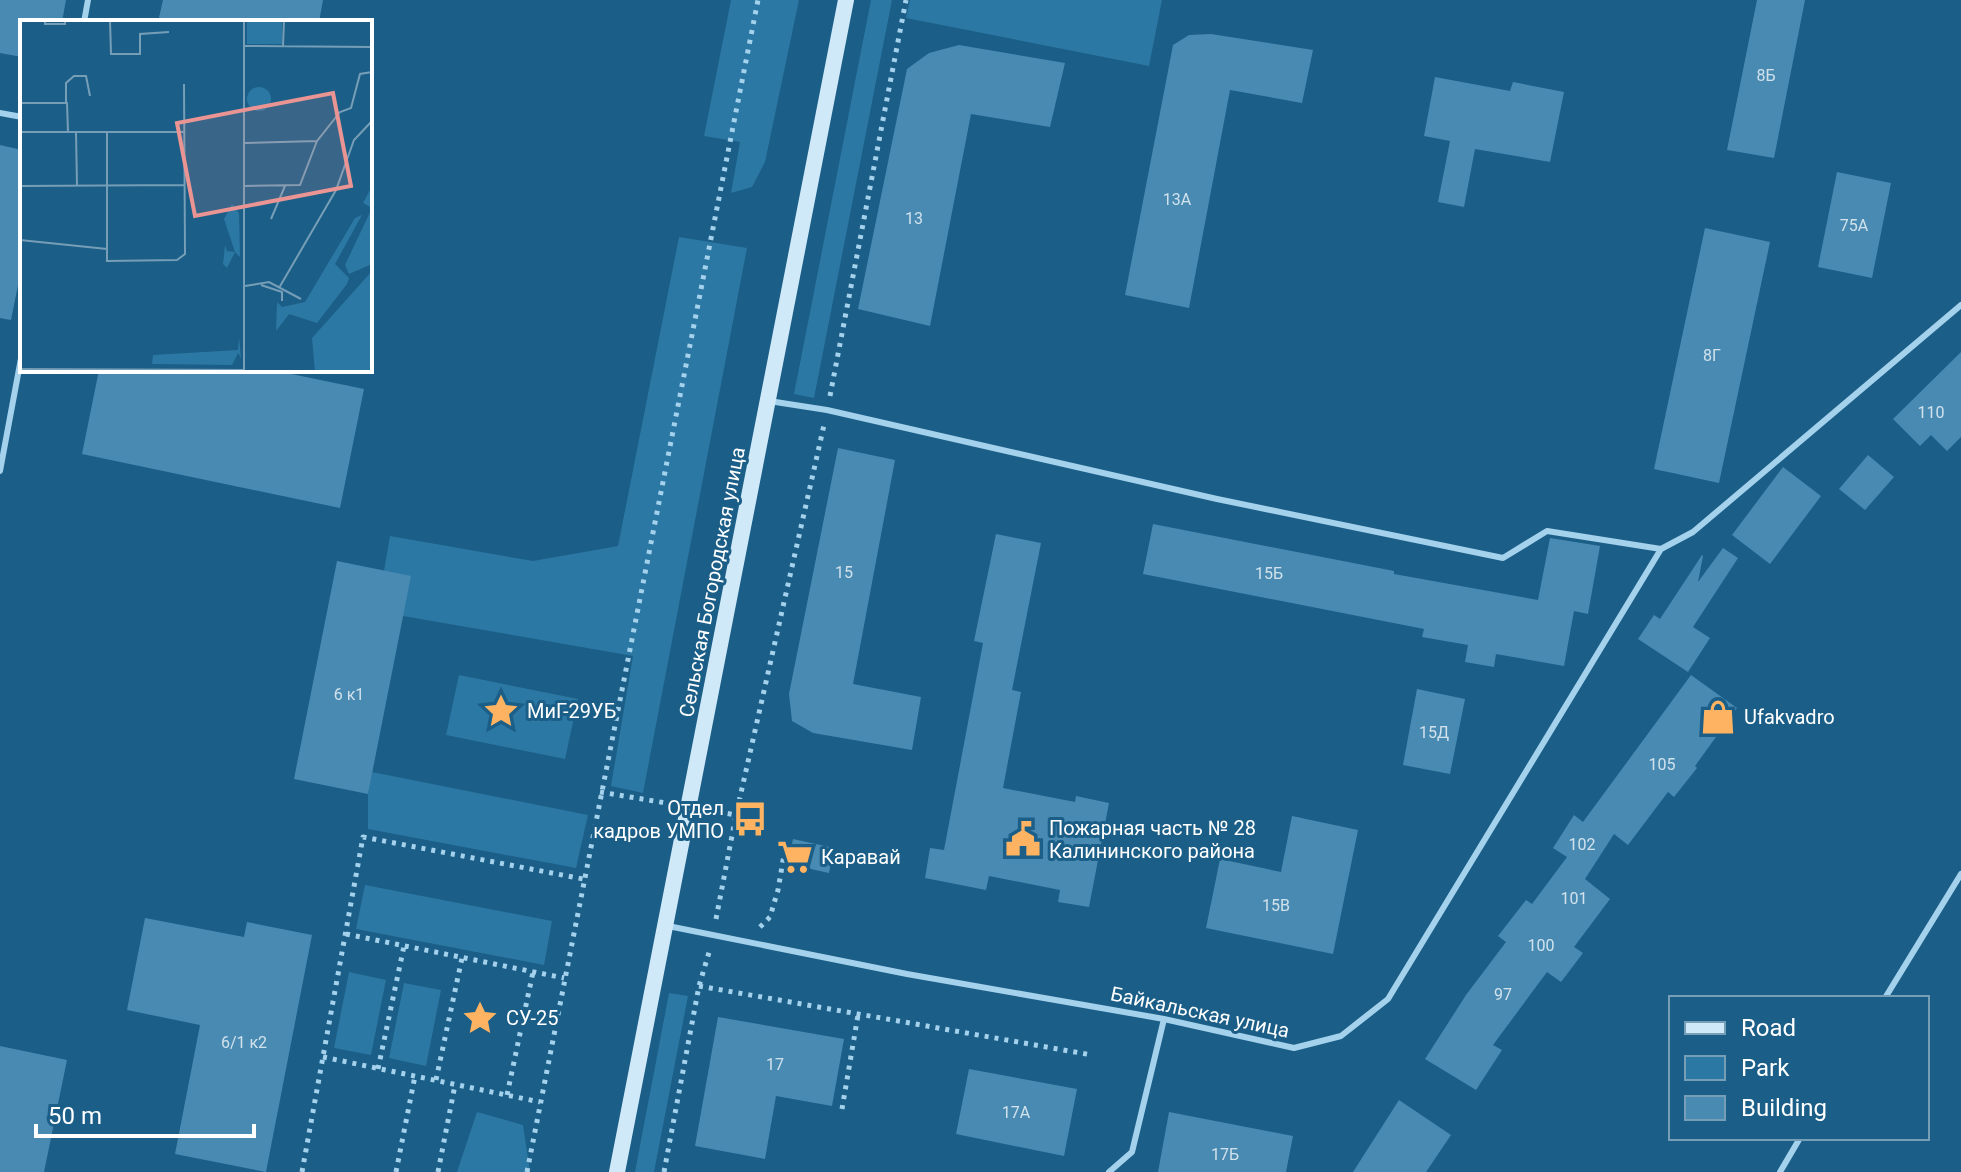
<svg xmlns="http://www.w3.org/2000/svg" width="1961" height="1172" font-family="Roboto,sans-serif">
<rect width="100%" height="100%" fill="#1b5e87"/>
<path fill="#2c78a4" d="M731,0H799L765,162L752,187L731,193L740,142L704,136Z
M871,0H892L814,398L794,394Z
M910,0H1162L1149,66L906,18Z
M679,237L747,248L643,793L611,786L633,656L403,616L384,571L390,536L533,561L618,546Z
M459,675L578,699L565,759L446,735Z
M372,772L588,815L576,868L368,829V794Z
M365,885L552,921L544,965L356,929Z
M349,972L386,980L371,1055L334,1048Z
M404,983L441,990L426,1066L389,1058Z
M669,993L688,996L654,1172H635Z
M477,1112L523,1125L530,1172H457Z"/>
<path fill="#488ab2" d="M0,0H66L62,22H22V57L0,53Z
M163,0H323L319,22H158Z
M1757,0H1805L1774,158L1727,150Z
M1211,34L1313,50L1302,103L1230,90L1189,308L1125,295L1173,45L1189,35Z
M959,45L1065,63L1050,127L971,114L930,326L858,309L907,69L929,53Z
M1435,77L1510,91L1513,82L1564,92L1550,162L1475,149L1464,207L1438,202L1450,141L1424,136Z
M0,145L22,150V265L11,320L0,318Z
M1837,172L1891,183L1872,278L1818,267Z
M1705,228L1770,242L1719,483L1654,469Z
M1961,352V437L1947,451L1931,435L1920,446L1893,419Z
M99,370H272L364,389L340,508L82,454Z
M838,448L895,460L853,684L921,697L912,750L813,733L792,721L789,694Z
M1868,455L1894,477L1865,510L1839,489Z
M1783,467L1821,496L1770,564L1732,535Z
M1153,524L1394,571V574L1538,600L1550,538L1600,546L1588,614L1574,611L1564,666L1496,654L1494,667L1465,662L1468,645L1422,637L1424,629L1143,574Z
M996,534L1041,543L1012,690L1021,692L1003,788L1075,802L1076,796L1109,803L1089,907L1058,902L1060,890L989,876L986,890L925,878L930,848L944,850L983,643L974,641Z
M1723,548L1738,558L1693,627L1710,638L1688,672L1638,639L1654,615L1660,619L1702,555L1703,556L1698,582Z
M337,561L411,576L368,794L294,779Z
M1691,675L1737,708L1695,766L1697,768L1674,797L1668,792L1628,845L1614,834L1585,879L1610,899L1574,947L1583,953L1561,982L1547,972L1493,1045L1502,1050L1476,1090L1425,1059L1466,995L1506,942L1498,936L1526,900L1532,904L1567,857L1553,848L1574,815L1583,822Z
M1417,689L1465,699L1450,774L1403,765Z
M1292,816L1358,830L1333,954L1206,928L1220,859L1281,872Z
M793,839L834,848L829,873L788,864Z
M145,918L244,937L247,922L312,935L266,1172L175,1154L200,1025L127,1010Z
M718,1017L844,1039L832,1106L776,1096L765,1159L695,1146Z
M0,1046L67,1060L44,1172H0Z
M969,1069L1077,1089L1064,1156L956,1134Z
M1399,1100L1451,1135L1426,1172H1353Z
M1169,1112L1293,1136L1286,1172H1158Z"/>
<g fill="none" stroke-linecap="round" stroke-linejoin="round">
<path stroke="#a4d1ec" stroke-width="5" stroke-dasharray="4 6" stroke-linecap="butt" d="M830,396L906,0
M600,792L666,803
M708,810L736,815
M716,919L736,815L824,425
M760,927L770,917L778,890L784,855
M346,934L564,978
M699,986L1092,1055
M323,1057L540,1102
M378,1069L404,946
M436,1080L462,958
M507,1095L533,972
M842,1109L858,1015
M302,1172L363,837L583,879
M396,1172L415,1076
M438,1172L455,1085
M527,1172L758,0
M664,1172L699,986L710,949"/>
<path stroke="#a4d1ec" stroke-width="6" d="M84,22L88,0
M0,113L22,117
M769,401L827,410L1217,499L1503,558L1547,531L1661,549L1693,532L1961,305
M0,471L22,353
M668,926L907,974L1164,1019L1294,1048L1341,1036L1388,999L1661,549
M1885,998L1961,874
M1109,1172L1132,1152L1164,1019
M1780,1172L1800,1138"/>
<path stroke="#d0e9f9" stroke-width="16" d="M617,1172L846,0"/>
</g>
<defs>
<g id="sight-bare" transform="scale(2.76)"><path d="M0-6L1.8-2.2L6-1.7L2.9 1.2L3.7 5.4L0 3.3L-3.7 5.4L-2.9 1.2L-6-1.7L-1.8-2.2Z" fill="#fdb361" stroke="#1b5e87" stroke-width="2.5" paint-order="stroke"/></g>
<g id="shop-bare" transform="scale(2.76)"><path d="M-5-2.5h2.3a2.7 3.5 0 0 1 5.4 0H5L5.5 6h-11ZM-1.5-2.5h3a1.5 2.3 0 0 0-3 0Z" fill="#fdb361" stroke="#1b5e87" stroke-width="2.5" paint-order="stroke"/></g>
<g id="bus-bare" transform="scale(2.76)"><path d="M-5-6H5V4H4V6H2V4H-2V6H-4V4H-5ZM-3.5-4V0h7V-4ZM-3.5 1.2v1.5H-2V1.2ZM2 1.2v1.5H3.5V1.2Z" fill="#fdb361" stroke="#1b5e87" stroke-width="2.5" paint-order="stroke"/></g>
<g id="civic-bare" transform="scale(2.76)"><path d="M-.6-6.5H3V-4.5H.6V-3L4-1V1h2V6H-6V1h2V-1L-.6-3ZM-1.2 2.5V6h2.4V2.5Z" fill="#fdb361" stroke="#1b5e87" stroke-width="2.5" paint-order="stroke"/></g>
<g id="supermarket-bare" transform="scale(2.76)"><path d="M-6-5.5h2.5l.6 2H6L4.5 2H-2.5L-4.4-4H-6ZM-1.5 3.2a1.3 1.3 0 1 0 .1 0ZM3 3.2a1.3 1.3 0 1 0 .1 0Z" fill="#fdb361" stroke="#1b5e87" stroke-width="2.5" paint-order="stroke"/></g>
</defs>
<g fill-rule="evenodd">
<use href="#sight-bare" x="501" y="711"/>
<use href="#shop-bare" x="1718" y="717"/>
<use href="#bus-bare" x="750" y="819"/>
<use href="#civic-bare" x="1023" y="839"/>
<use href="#supermarket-bare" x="795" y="857"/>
<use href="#sight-bare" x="480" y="1018"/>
</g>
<g text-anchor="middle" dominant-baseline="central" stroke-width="6" stroke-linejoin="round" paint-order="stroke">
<g font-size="16" fill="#d1e2ec">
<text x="1766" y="75">8Б</text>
<text x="1177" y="199">13А</text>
<text x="914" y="218">13</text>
<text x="1854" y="225">75А</text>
<text x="1712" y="355">8Г</text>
<text x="1931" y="412">110</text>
<text x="844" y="572">15</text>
<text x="1269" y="573">15Б</text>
<text x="349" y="694">6 к1</text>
<text x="1434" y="732">15Д</text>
<text x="1662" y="764">105</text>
<text x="1582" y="844">102</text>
<text x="1574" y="898">101</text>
<text x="1276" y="905">15В</text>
<text x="1541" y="945">100</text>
<text x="1503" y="994">97</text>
<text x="244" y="1042">6/1 к2</text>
<text x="775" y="1064">17</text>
<text x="1016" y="1112">17А</text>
<text x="1225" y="1154">17Б</text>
</g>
<g font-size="20" fill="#fff" stroke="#1b5e87">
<text transform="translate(712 582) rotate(-79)">Сельская Богородская улица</text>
<text transform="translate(1200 1012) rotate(12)">Байкальская улица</text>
</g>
<g font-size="20" fill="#fff" stroke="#1b5e87" text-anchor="start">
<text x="527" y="711">МиГ-29УБ</text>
<text x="1744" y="717">Ufakvadro</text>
<text x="724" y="808" text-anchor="end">Отдел<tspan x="724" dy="23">кадров УМПО</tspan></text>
<text x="1049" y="828">Пожарная часть № 28<tspan x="1049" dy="23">Калининского района</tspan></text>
<text x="821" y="857">Каравай</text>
<text x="506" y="1018">СУ-25</text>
</g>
</g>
<g transform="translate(20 20)">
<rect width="352" height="352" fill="#1b5e87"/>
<path d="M227,0H262V24H227ZM227 79a12 12 0 1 1 24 0a12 12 0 1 1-24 0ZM352,166V244L329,254L325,245L352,188L343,183ZM212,184L219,193L220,237L215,232L207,248L203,244L205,225L207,231L215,232L204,199ZM342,195L315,244L329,258L327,264L297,303L269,294L256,311L257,282L262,287L285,282L335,198ZM352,251V352H295L292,318ZM219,317L221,338L218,333L212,345L132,344L133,335L218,330Z" fill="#2c78a4"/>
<path fill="none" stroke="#769eb7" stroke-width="2" d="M25,0V4H45V0M90,0L91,34H120V14L149,12M224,26L352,27M263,26L264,0M0,83H47L48,112M46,83V63L54,56H66L70,76M0,112H164M56,112L57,166M87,112V241L157,240L165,234L164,64M225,123L297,121L320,92L331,88L340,54L352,52M0,166L165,165M224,166L280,165L297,121M251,199L265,166M0,220L87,229M241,265L262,272V281M225,266L249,262L281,279M259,268L316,170L334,120L352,101M0,349L224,350V0"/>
<path fill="#ea9494" fill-opacity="0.15" stroke="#ea9494" stroke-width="4" d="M313,73L331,166L175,196L157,103Z"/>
<rect width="352" height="352" fill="none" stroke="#fff" stroke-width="4"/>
</g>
<rect x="1669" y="996" width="260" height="144" fill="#1b5e87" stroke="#769eb7" stroke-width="2"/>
<rect x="1685" y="1022" width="40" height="12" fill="#d0e9f9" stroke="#769eb7" stroke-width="2"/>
<text x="1741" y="1036" font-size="24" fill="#ffffff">Road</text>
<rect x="1685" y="1056" width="40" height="24" fill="#2c78a4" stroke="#769eb7" stroke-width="2"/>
<text x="1741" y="1076" font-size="24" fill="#ffffff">Park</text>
<rect x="1685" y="1096" width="40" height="24" fill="#488ab2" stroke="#769eb7" stroke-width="2"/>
<text x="1741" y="1116" font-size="24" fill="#ffffff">Building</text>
<path d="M36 1124v12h218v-12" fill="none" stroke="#ffffff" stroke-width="4"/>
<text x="48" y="1124" font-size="24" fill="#ffffff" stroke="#1b5e87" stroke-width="6" paint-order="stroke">50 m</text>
</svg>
